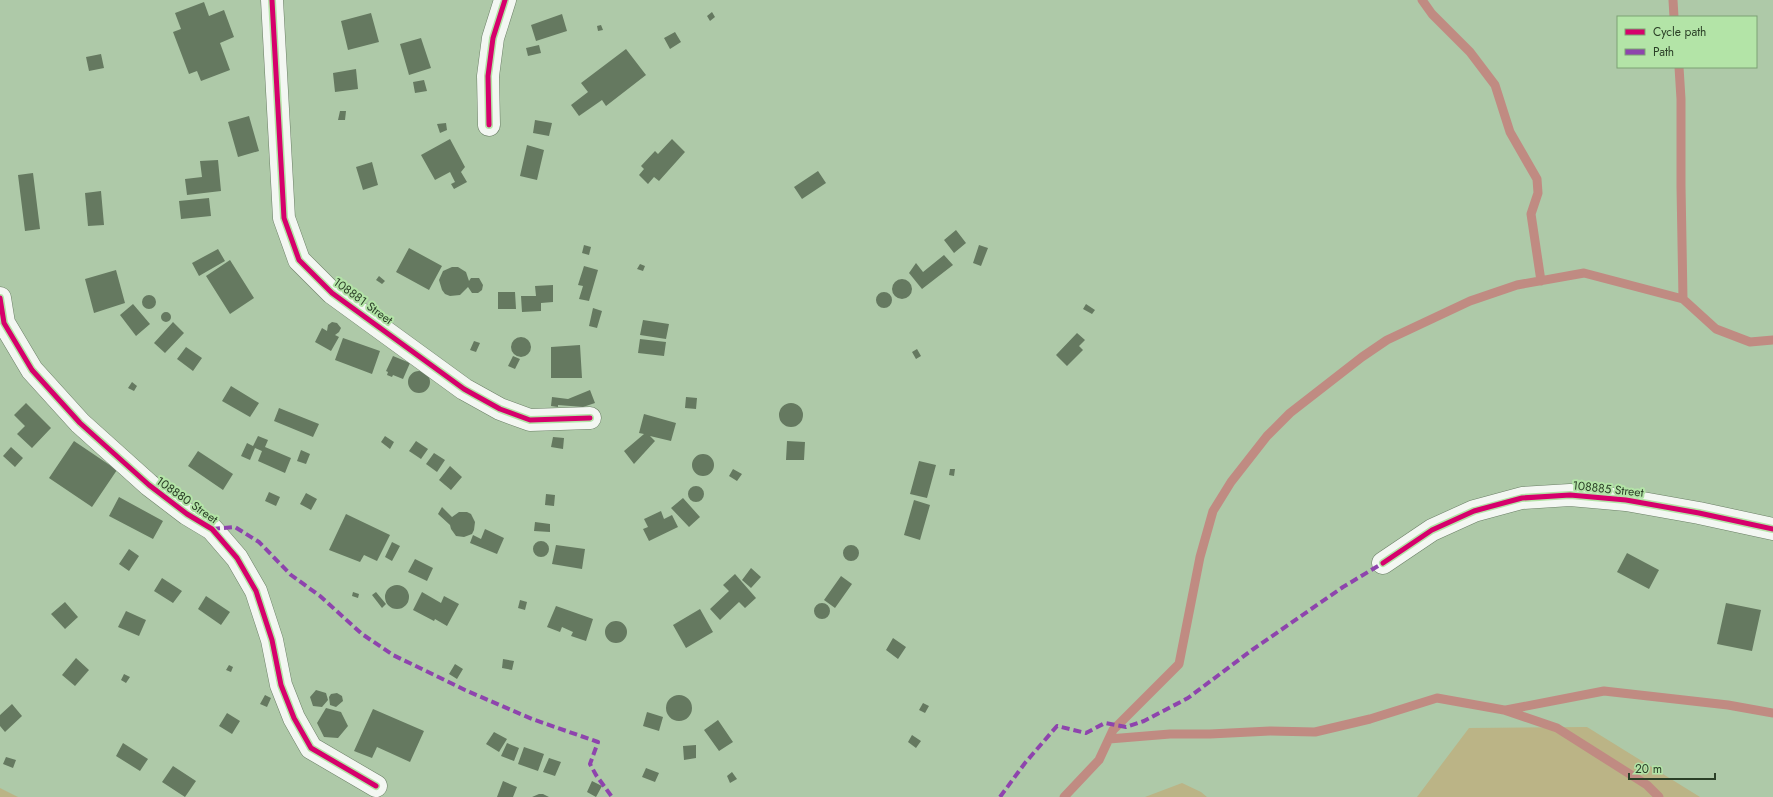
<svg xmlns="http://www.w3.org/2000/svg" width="1773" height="797" font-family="Jost,sans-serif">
<rect width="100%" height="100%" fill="#aec9a8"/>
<path fill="#bbb486" d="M1587,727L1700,797H1417L1469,728Z
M1182,783L1201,792L1207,797H1145Z
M0,788L18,797H0Z"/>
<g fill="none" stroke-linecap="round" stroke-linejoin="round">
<path stroke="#c08b82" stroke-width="9" d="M1422,0L1432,14L1470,52L1495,85L1510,132L1537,179L1538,193L1531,214L1541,281
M1673,0L1674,17
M1679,67L1681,99V186L1683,299
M1506,710L1604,691L1728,705L1773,713
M1109,739L1170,734H1210L1270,731L1315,732L1370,719L1437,698L1504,710L1557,728L1647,785L1659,797
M1064,797L1099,760L1113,730L1179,664L1200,557L1213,511L1231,482L1267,436L1290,413L1362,357L1387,340L1470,301L1517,285L1584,273L1683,299L1716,329L1750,342L1773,340"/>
</g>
<path fill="#657960" d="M204,2L209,16L224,10L234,37L220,43L230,70L201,81L197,71L189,74L173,32L181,29L175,13Z
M712,12L715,17L710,21L707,16Z
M371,13L379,42L348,50L341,21Z
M562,14L567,31L536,41L531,25Z
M601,25L603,30L598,31L597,26Z
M675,32L681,42L670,49L664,38Z
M421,38L431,68L409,75L400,44Z
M539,45L541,53L528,56L526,48Z
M626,49L646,75L606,106L602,100L579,116L571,105L588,92L581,83Z
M101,54L104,68L89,71L86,57Z
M356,69L358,89L335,92L333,73Z
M424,80L427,91L415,93L413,82Z
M340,111H346L345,120H338Z
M249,116L259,151L238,157L228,122Z
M535,120L552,123L549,136L533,133Z
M446,123L447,130L440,133L437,124Z
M450,139L465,167L461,172L467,182L454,189L451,184L455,182L450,172L435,180L421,155Z
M672,139L685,152L659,181L654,177L648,184L639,175L644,169L641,166L655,151L658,154Z
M527,145L544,150L537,180L520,176Z
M218,160L221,191L187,195L185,179L202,177L200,161Z
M372,162L378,185L363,190L356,167Z
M818,171L826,183L802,199L794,187Z
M33,173L40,229L25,231L18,175Z
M101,191L104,225L88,226L85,193Z
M209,198L211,216L181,219L179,201Z
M956,230L966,243L954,253L944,240Z
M584,245L591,247L589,255L582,253Z
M979,245L988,248L981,266L973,263Z
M409,248L442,266L429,290L396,272Z
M218,249L225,261L199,276L192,263Z
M944,255L953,265L922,289L909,273L916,263L923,272Z
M230,260L254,298L230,314L206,276Z
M640,264L645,266L643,271L637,269Z
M584,266L598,270L589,301L579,299L583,286L578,285Z
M452,267H458L466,272L469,281L471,278H479L483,285L482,290L478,293H472L468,287L460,295L450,296L445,294L442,290L439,280L443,271Z
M116,270L125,303L94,313L85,279Z
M379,276L385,281L382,284L376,280Z
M892 289a10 10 0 1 1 20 0a10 10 0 1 1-20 0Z
M553,285V302L541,303V311L522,312L521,296H536L535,286Z
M498,292H515L516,309H498Z
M876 300a8 8 0 1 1 16 0a8 8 0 1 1-16 0Z
M142 302a7 7 0 1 1 14 0a7 7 0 1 1-14 0Z
M133,304L150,324L136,336L120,315Z
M1086,304L1095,310L1092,314L1083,309Z
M593,308L602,311L597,328L589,326Z
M161 317a5 5 0 1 1 10 0a5 5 0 1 1-10 0Z
M643,320L669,324L666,339L640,335Z
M173,322L184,333L165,353L154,343Z
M332,322L337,323L341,328L339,332L335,335L339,337L331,351L315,342L322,328L327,331L328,325Z
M1077,333L1085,340L1079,346L1083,350L1067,366L1056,355Z
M511 347a10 10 0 1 1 20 0a10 10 0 1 1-20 0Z
M343,338L380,351L372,374L335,360Z
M640,339L666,342L664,356L638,353Z
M474,341L480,343L476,352L470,350Z
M580,345L582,378H551V347Z
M186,347L202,358L193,371L177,359Z
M917,349L921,356L916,359L912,352Z
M393,356L410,363L403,379L393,375L392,377L387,375L388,372L386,371Z
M513,356L520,359L515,369L508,366Z
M408 382a11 11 0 1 1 22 0a11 11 0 1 1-22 0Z
M132,382L137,386L134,391L128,388Z
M231,386L259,403L250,417L222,401Z
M590,390L595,403L583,407L558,405V407L551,406L552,397L568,399Z
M686,397L697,398L696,409L685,408Z
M779 415a12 12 0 1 1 24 0a12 12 0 1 1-24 0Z
M26,403L51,428L32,448L17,434L25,426L14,415Z
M279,408L319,424L313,437L274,421Z
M644,414L676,423L671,441L650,436L655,441L634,464L624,451L644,434L639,433Z
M258,436L268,440L265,447L291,458L285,473L258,461L262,451L255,448L250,460L241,456L247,443L253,446Z
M385,436L394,442L390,449L381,442Z
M553,437L564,438L563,449L551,447Z
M74,441L117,470L92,507L49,478Z
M416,441L428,449L421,459L409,451Z
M787,441L805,442L804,460H786Z
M11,447L23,458L15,467L3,456Z
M301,450L310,454L306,464L297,461Z
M198,451L233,474L223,490L188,466Z
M434,453L445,460L437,472L426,464Z
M692 465a11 11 0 1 1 22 0a11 11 0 1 1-22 0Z
M919,461L936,465L927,498L910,494Z
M450,466L462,477L451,490L439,480Z
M733,469L742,474L737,481L729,476Z
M950,469H955L954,476L949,475Z
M688 494a8 8 0 1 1 16 0a8 8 0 1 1-16 0Z
M269,492L280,497L276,506L265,501Z
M306,493L317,499L311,510L300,504Z
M546,494L555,495L554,506L545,505Z
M119,497L163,521L153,539L109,516Z
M683,498L700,517L689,527L671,508Z
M914,500L930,505L920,540L904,535Z
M442,507L452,517L459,512H467L471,514L475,522L474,530L472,534L464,537L456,536L451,529L450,525L438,514Z
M661,511L664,519L672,515L678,527L649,541L643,529L648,527L644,519Z
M346,514L390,535L377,561L364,555L360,562L329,550Z
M535,522L550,524V532L534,531Z
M485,529L504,538L497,554L470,543L473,535L481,539Z
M533 549a8 8 0 1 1 16 0a8 8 0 1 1-16 0Z
M392,542L400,546L392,561L385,557Z
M843 553a8 8 0 1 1 16 0a8 8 0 1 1-16 0Z
M556,545L585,549L582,569L552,564Z
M129,549L139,556L129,571L119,564Z
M1627,553L1659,570L1649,589L1617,572Z
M415,559L433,568L427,581L408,572Z
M751,568L761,577L751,588L742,580Z
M735,574L756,598L745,608L739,602L720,620L710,609L729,591L723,585Z
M841,576L852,584L835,608L824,600Z
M162,578L182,591L173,603L154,591Z
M385 597a12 12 0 1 1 24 0a12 12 0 1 1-24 0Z
M353,592L359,594L358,598L352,596Z
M376,592L386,604L382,608L372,595Z
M422,592L441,603L444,596L459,604L447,626L435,619L434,621L413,610Z
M206,596L230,612L221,625L198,609Z
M520,600L527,602L525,610L518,608Z
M65,602L78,617L65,629L51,614Z
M814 611a8 8 0 1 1 16 0a8 8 0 1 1-16 0Z
M1726,603L1761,610L1752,651L1717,644Z
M556,606L593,619L586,641L571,636L573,632L562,627L560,632L547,627Z
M700,609L713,632L686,648L673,625Z
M126,611L146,620L139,636L118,627Z
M605 632a11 11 0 1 1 22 0a11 11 0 1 1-22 0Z
M893,638L906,647L898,659L886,650Z
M76,658L89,670L75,686L62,675Z
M503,659L514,661L512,670L502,668Z
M455,664L463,669L457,679L449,674Z
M229,665L233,667L231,672L226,670Z
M124,674L130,677L126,683L121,680Z
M316,690L326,693L328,700L322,707L313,706L310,697Z
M337,693L342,696L343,701L336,707L330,705L329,697L331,694Z
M666 708a13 13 0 1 1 26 0a13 13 0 1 1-26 0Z
M265,695L271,698L267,707L260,704Z
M923,703L929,706L925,713L919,710Z
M12,704L22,716L5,732L0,726V715Z
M326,708L341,712L348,726L338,738L324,737L317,723Z
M373,709L424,731L410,762L377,747L372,758L354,751Z
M647,712L663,717L659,731L643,726Z
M227,713L240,721L232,734L219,726Z
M718,720L733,742L719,751L704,730Z
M494,732L507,739L499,752L486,744Z
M912,735L921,741L916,748L908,742Z
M123,743L148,759L140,771L116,756Z
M507,743L519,748L514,761L501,756Z
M696,745V758L684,760L683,746Z
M524,747L544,754L538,771L518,764Z
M6,757L16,760L13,768L3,764Z
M549,758L561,762L555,776L543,772Z
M173,766L196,781L185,797L162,782Z
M646,768L659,773L655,782L642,777Z
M732,772L737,779L730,783L727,776Z
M503,781L517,787L513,797H497Z
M592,781L602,786L596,797L587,792Z
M539,794H543L549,797H532Z"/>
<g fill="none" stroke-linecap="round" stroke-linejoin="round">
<g stroke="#6b7f66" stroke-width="23">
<path id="minor" d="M272,0L284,218L299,260L332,293L464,389L500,409L530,420L590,418
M489,125L488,76L493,38L505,0
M0,298L4,323L32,370L80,423L149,485L187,514L212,529L237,558L256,591L272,640L281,685L294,718L311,748L376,786
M1383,563L1432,530L1474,511L1522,498L1570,495L1626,500L1699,513L1773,529"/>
</g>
<use href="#minor" stroke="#f3f7f2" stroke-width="22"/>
<path stroke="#8e44ad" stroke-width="4" stroke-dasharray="8 4" stroke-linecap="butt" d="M212,529L235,527L259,542L291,575L320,596L362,634L393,655L465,690L532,719L598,742L590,764L596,775L612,797
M1000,797L1025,763L1057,726L1086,733L1105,723L1126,727L1144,721L1188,698L1252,650L1343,587L1383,563"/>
<g stroke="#b3e4a7" stroke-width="8">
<path id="cycleway" d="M272,0L284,218L299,260L332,293L464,389L500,409L530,420L590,418
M489,125L488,76L493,38L505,0
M0,298L4,323L32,370L80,423L149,485L187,514L212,529L237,558L256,591L272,640L281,685L294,718L311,748L376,786
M1383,563L1432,530L1474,511L1522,498L1570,495L1626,500L1699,513L1773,529"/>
</g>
<use href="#cycleway" stroke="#d6006c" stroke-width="5"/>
</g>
<g text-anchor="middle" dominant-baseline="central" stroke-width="4" stroke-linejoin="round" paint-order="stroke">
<g font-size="12" fill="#2b3f27" stroke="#b3e4a7">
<text transform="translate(363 301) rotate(36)">108881 Street</text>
<text transform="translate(1608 489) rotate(6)">108885 Street</text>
<text transform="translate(187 500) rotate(35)">108880 Street</text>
</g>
</g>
<rect x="1617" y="16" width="140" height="52" fill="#b3e4a7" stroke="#7da274"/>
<rect x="1625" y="29" width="20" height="6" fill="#d6006c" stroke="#7da274"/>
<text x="1653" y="36" font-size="12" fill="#2b3f27">Cycle path</text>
<rect x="1625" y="49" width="20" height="6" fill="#8e44ad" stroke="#7da274"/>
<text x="1653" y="56" font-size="12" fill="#2b3f27">Path</text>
<path d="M1629 773v6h86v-6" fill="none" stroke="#2b3f27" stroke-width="2"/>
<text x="1635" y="773" font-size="12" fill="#2b3f27" stroke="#b3e4a7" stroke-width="3" paint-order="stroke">20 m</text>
</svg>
